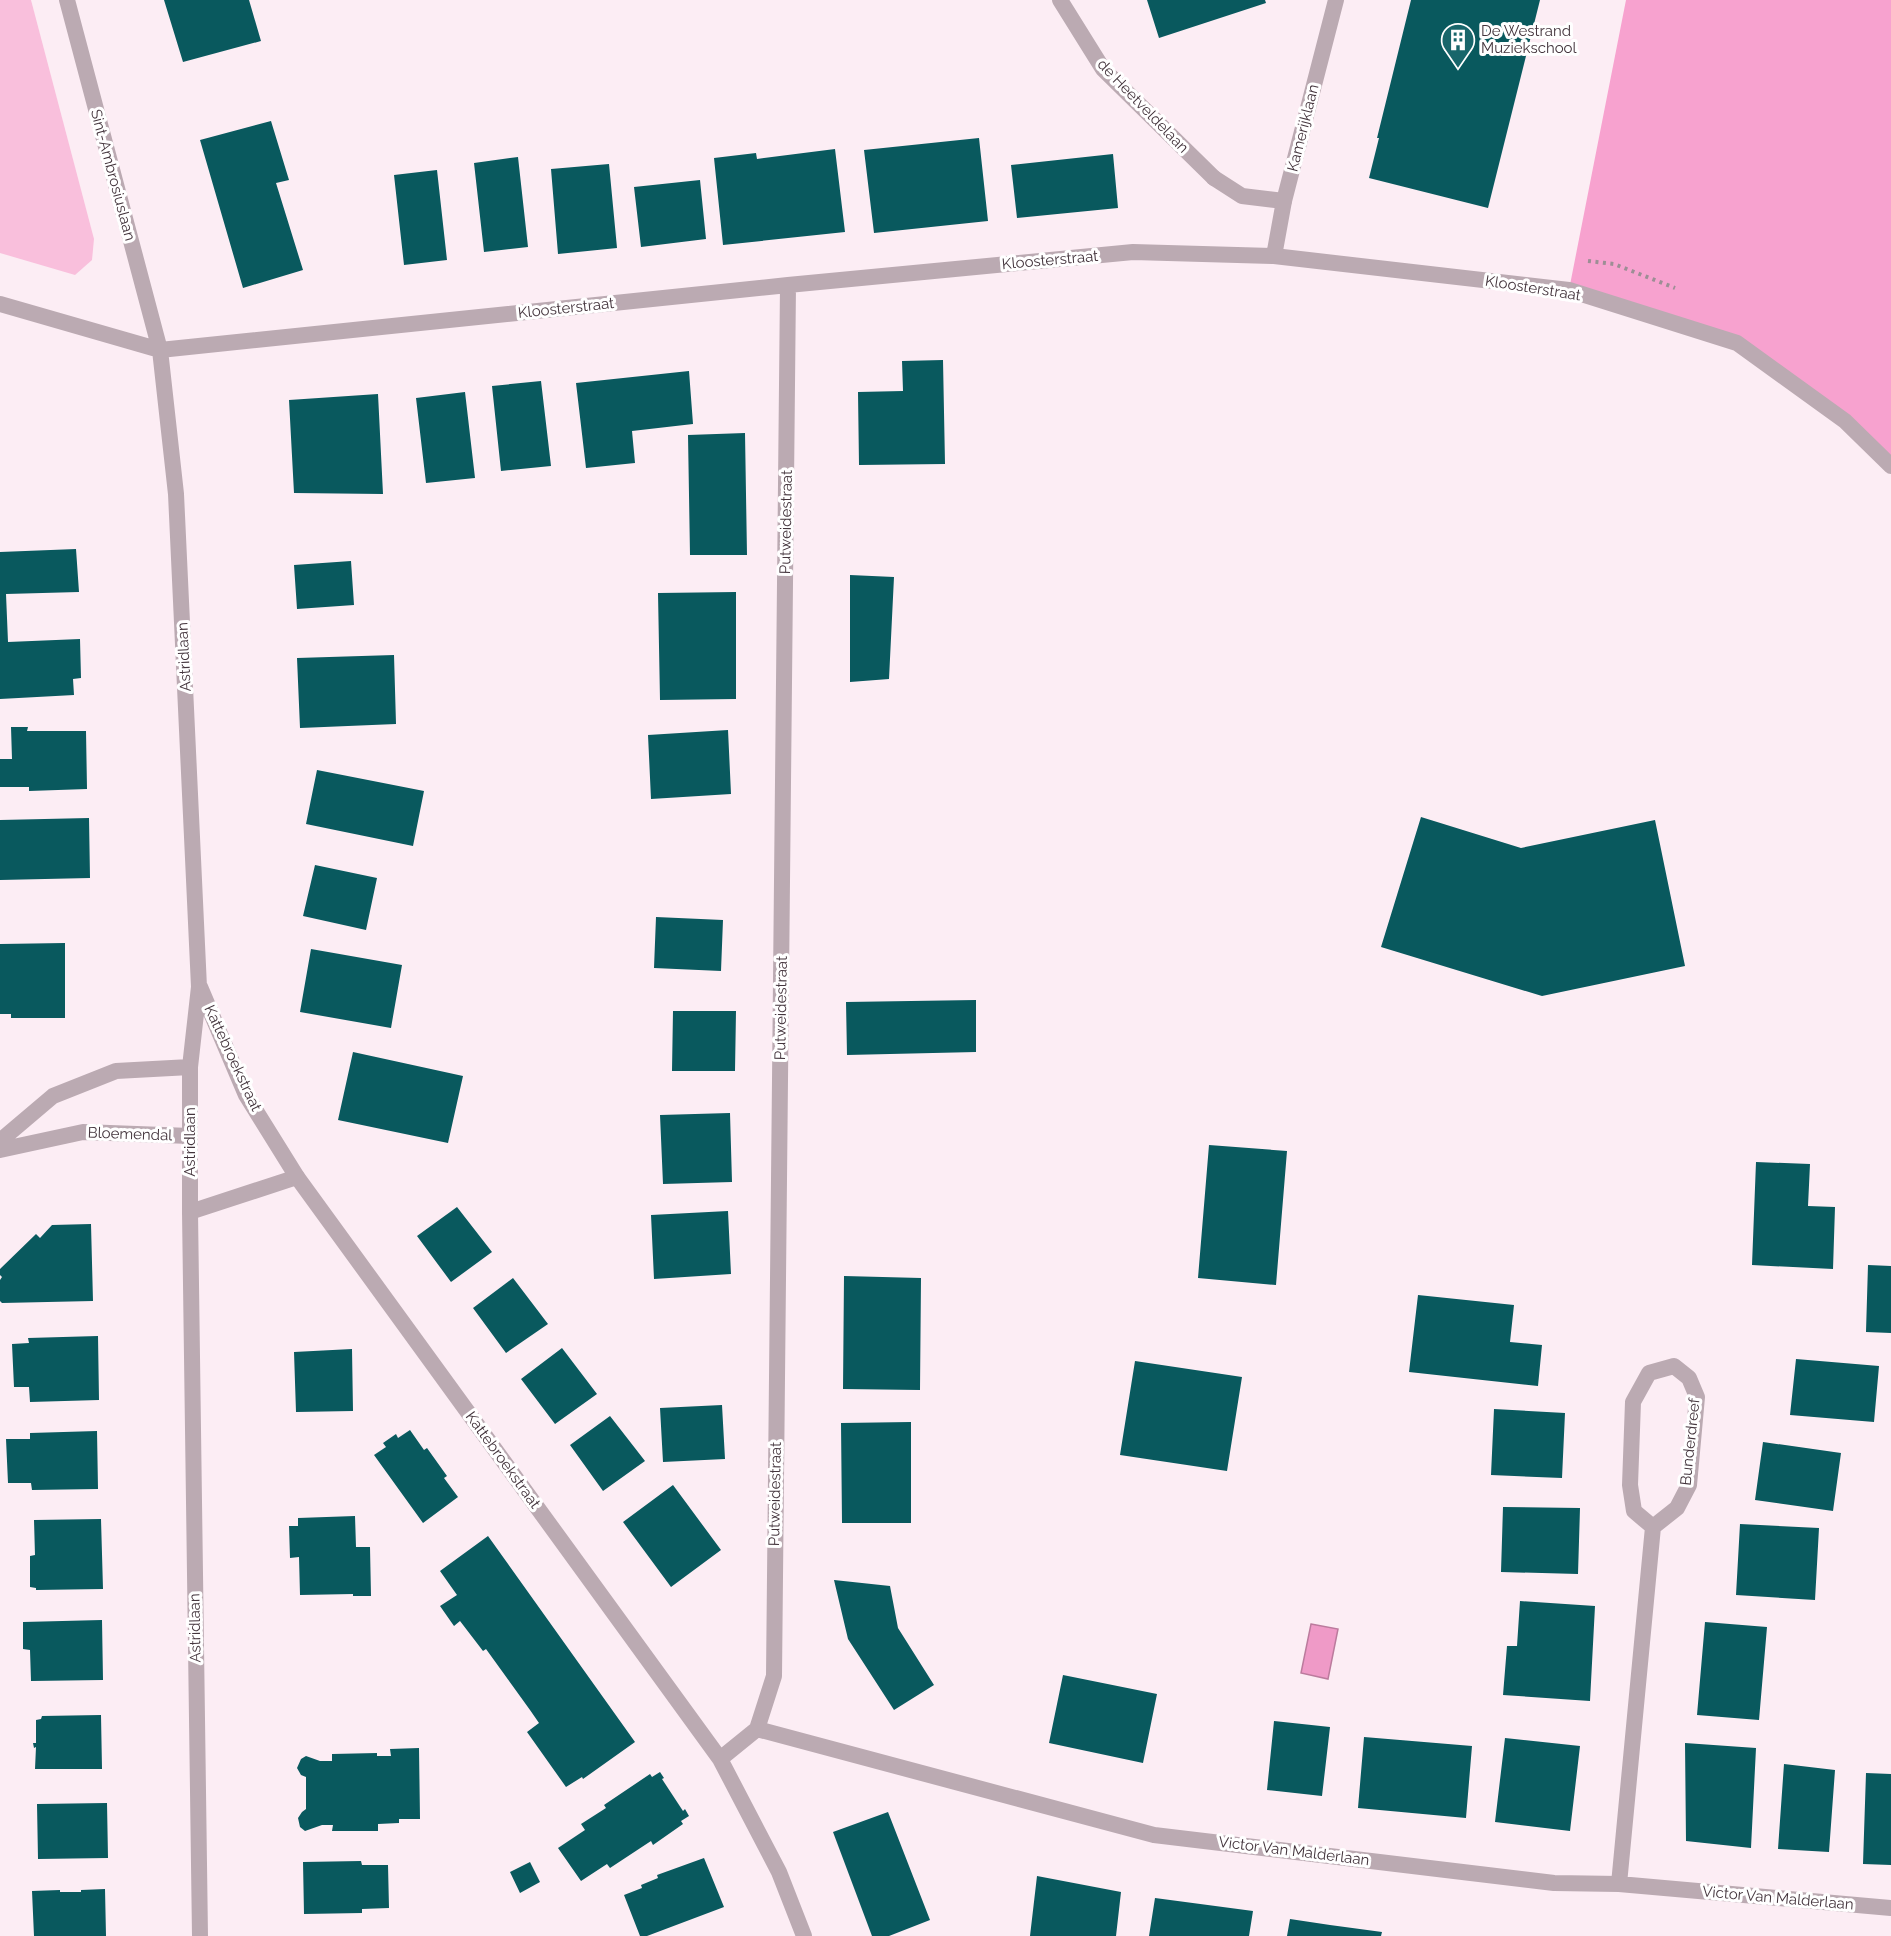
<svg xmlns="http://www.w3.org/2000/svg" width="1891" height="1936" font-family="Raleway,sans-serif">
<rect width="100%" height="100%" fill="#fcedf4"/>
<path fill="#f9bfdc" d="M0,0H31L94,239L92,260L75,275L0,253Z"/>
<path fill="#f7a2cf" d="M1626,0H1891V466L1737,344L1569,290Z"/>
<path fill="#ef9ac7" stroke="#bb7b9d" stroke-width="1.5" d="M1311,1624L1338,1629L1328,1679L1301,1673Z"/>
<path fill="#09595e" d="M164,0H249L261,41L183,62Z
M1147,0H1265L1266,3L1159,38Z
M1411,0H1540L1488,208L1369,178L1379,138H1377Z
M271,121L289,180L276,183L303,270L243,288L200,140Z
M979,138L988,221L874,233L864,150Z
M835,149L845,232L723,245L714,158L756,153L757,159Z
M1113,154L1118,208L1017,218L1011,165Z
M518,157L528,247L484,252L474,163Z
M609,164L617,248L558,254L551,169Z
M437,170L447,260L404,265L394,175Z
M700,180L706,239L641,247L634,187Z
M943,360L945,464L859,465L858,392L903,391L902,361Z
M689,371L693,424L632,431L635,463L586,468L576,383Z
M541,381L551,466L501,471L492,386Z
M465,392L475,478L426,483L416,398Z
M378,394L383,494L294,493L289,400Z
M745,433L747,555H690L688,435Z
M76,549L79,592L6,594L8,642L80,639L81,678L73,679L74,695L0,699V552Z
M351,561L354,605L297,609L294,565Z
M850,575L894,577L889,679L850,682Z
M736,592V699L660,700L658,593Z
M394,655L396,724L300,728L297,658Z
M11,727H28L27,731H86L87,789L29,791V787H0V759H12Z
M728,730L731,794L651,799L648,735Z
M317,770L424,791L413,846L306,824Z
M1421,817L1521,848L1655,820L1685,966L1542,996L1381,947Z
M89,818L90,878L0,880V820Z
M315,865L377,878L366,930L303,916Z
M656,917L723,920L721,971L654,968Z
M65,943V1018H11V1014H0V944Z
M311,949L402,965L391,1028L300,1012Z
M976,1000V1052L847,1055L846,1002Z
M673,1011H736L735,1071H672Z
M353,1052L463,1076L448,1143L338,1120Z
M730,1113L732,1182L663,1184L660,1115Z
M1209,1145L1287,1151L1276,1285L1198,1278Z
M1756,1162L1810,1164L1808,1206L1835,1207L1833,1269L1752,1265Z
M457,1207L492,1252L451,1282L417,1236Z
M728,1211L731,1274L654,1279L651,1215Z
M91,1224L93,1301L2,1303L0,1301V1280L2,1277L0,1275V1269L36,1234L40,1238L52,1225Z
M1868,1265L1891,1266V1333L1866,1332Z
M844,1276L921,1278L920,1390L843,1389Z
M513,1278L548,1324L506,1353L473,1308Z
M1418,1295L1514,1305L1510,1342L1542,1345L1538,1386L1409,1372Z
M98,1336L99,1400L30,1402L29,1387H14L12,1344L29,1343L28,1338Z
M562,1348L597,1394L555,1424L521,1379Z
M352,1349L353,1411L296,1412L294,1352Z
M1796,1359L1879,1366L1874,1422L1790,1415Z
M1135,1361L1242,1377L1227,1471L1120,1455Z
M722,1405L725,1459L663,1462L660,1408Z
M1494,1409L1565,1413L1562,1478L1491,1475Z
M610,1416L645,1461L603,1491L570,1445Z
M911,1422V1523H842L841,1423Z
M410,1430L424,1450L427,1448L447,1476L444,1478L458,1497L423,1523L374,1455L386,1447L383,1443L396,1434L398,1438Z
M97,1431L98,1489L32,1490L31,1483H8L6,1439H30V1433Z
M1763,1442L1841,1453L1833,1511L1755,1500Z
M673,1485L721,1550L671,1587L623,1522Z
M1503,1507L1580,1508L1578,1574L1501,1572Z
M355,1516L356,1547H370L371,1596H353V1594L300,1595L299,1557L290,1558L289,1526H298V1518Z
M101,1519L103,1589L36,1590V1588L30,1587V1556L35,1555L34,1520Z
M1740,1524L1819,1528L1815,1600L1736,1595Z
M488,1536L635,1742L583,1779L582,1777L566,1787L527,1732L539,1723L530,1710L486,1649L483,1651L460,1621L454,1626L440,1606L457,1595L440,1571Z
M834,1580L890,1586L898,1628L934,1685L894,1710L848,1639Z
M1520,1601L1595,1606L1590,1701L1503,1695L1507,1646H1517Z
M102,1620L103,1680L31,1681L30,1650L23,1649V1622Z
M1705,1622L1767,1627L1759,1720L1697,1715Z
M1063,1675L1157,1694L1143,1763L1049,1743Z
M101,1715L102,1769H35L36,1747L34,1748L33,1743H36V1720L41,1719L42,1716Z
M1274,1721L1330,1727L1322,1796L1267,1790Z
M1364,1737L1472,1746L1466,1818L1358,1808Z
M1505,1738L1580,1746L1570,1831L1495,1822Z
M1685,1743L1756,1748L1751,1848L1686,1841Z
M419,1748L420,1819H399V1823L378,1824V1831H332L333,1825H322L305,1831L300,1827L298,1818L302,1812L306,1809V1777L301,1775L297,1768L301,1759L306,1756L320,1761H332V1754L377,1753V1756H391L390,1749Z
M1784,1764L1835,1770L1829,1852L1778,1849Z
M660,1772L664,1778L662,1779L683,1811L685,1809L689,1816L681,1821L683,1824L653,1845L651,1841L610,1868L607,1864L581,1881L558,1848L585,1830L581,1824L606,1808L604,1805L650,1774L652,1777Z
M1866,1773L1891,1774V1865L1863,1864Z
M107,1803L108,1858L38,1859L37,1804Z
M888,1812L930,1920L889,1936H872L833,1832Z
M704,1858L724,1907L647,1936H640L624,1895L642,1888L641,1885L658,1878L657,1875Z
M361,1861L362,1865H388L389,1908L362,1909V1913L304,1914L303,1862Z
M530,1862L540,1882L520,1893L510,1872Z
M1037,1876L1121,1892L1116,1936H1030Z
M105,1889L106,1936H34L32,1891L60,1890V1892H81V1890Z
M1155,1898L1253,1911L1249,1936H1149Z
M1290,1919L1330,1925L1382,1932L1381,1936H1287Z"/>
<g fill="none" stroke-linecap="round" stroke-linejoin="round">
<path stroke="#9d8e95" stroke-width="4" stroke-dasharray="3 4.5" stroke-linecap="butt" d="M1588,261L1614,264L1675,288"/>
<path stroke="#bbaab2" stroke-width="16" d="M190,1212L297,1177"/>
<path stroke="#bbaab2" stroke-width="16" d="M1214,178L1242,196L1284,201"/>
<path stroke="#bbaab2" stroke-width="16" d="M67,0L160,350L176,494L199,987L190,1067V1212L200,1936
M1060,0L1103,69L1214,178
M1274,256L1284,201L1336,0
M0,304L160,350L788,285L1133,252L1274,256L1569,290L1737,343L1845,421L1891,466
M200,987L246,1095L297,1177L720,1759L779,1872L804,1936
M0,1141L53,1096L116,1071L190,1067
M0,1150L83,1132L190,1136
M757,1729L774,1676L788,285
M720,1759L757,1729L1154,1835L1554,1883L1619,1884L1891,1908
M1619,1884L1653,1527L1677,1508L1689,1485L1697,1397L1689,1378L1674,1366L1649,1373L1633,1402L1630,1485L1634,1511L1653,1527"/>
</g>
<defs>
<g id="building-pin" transform="scale(1.725)"><path d="M0 17L-7.5 6A9.5 9.5 0 1 1 7.5 6Z" fill="#18666b" stroke="#fff"/><path d="M-4-6H4V6H1V3H-1V6H-4ZM-2.5-4.3h1.7v1.8h-1.7ZM.8-4.3h1.7v1.8H.8ZM-2.5-1h1.7V.8h-1.7ZM.8-1h1.7V.8H.8Z" fill="#fff"/></g>
</defs>
<g fill-rule="evenodd">
<use href="#building-pin" x="1458" y="40"/>
</g>
<g text-anchor="middle" dominant-baseline="central" stroke-width="6" stroke-linejoin="round" paint-order="stroke">
<g font-size="15" fill="#43343c" stroke="#fff" text-anchor="start">
<text x="1481" y="31">De Westrand<tspan x="1481" dy="17">Muziekschool</tspan></text>
</g>
<g font-size="15" fill="#43343c" stroke="#fff">
<text transform="translate(1143 106) rotate(46)">de Heetveldelaan</text>
<text transform="translate(1303 128) rotate(-76)">Kamerijklaan</text>
<text transform="translate(113 175) rotate(75)">Sint-Ambrosiuslaan</text>
<text transform="translate(1050 260) rotate(-5)">Kloosterstraat</text>
<text transform="translate(1533 288) rotate(9)">Kloosterstraat</text>
<text transform="translate(566 308) rotate(-6)">Kloosterstraat</text>
<text transform="translate(786 522) rotate(-89)">Putweidestraat</text>
<text transform="translate(184 657) rotate(-93)">Astridlaan</text>
<text transform="translate(781 1008) rotate(-89)">Putweidestraat</text>
<text transform="translate(233 1058) rotate(65)">Kattebroekstraat</text>
<text transform="translate(130 1134) rotate(2)">Bloemendal</text>
<text transform="translate(190 1142) rotate(-90)">Astridlaan</text>
<text transform="translate(1690 1442) rotate(-84)">Bunderdreef</text>
<text transform="translate(503 1460) rotate(54)">Kattebroekstraat</text>
<text transform="translate(775 1494) rotate(-89)">Putweidestraat</text>
<text transform="translate(195 1628) rotate(-91)">Astridlaan</text>
<text transform="translate(1294 1851) rotate(7)">Victor Van Malderlaan</text>
<text transform="translate(1778 1898) rotate(5)">Victor Van Malderlaan</text>
</g>
</g>
</svg>
